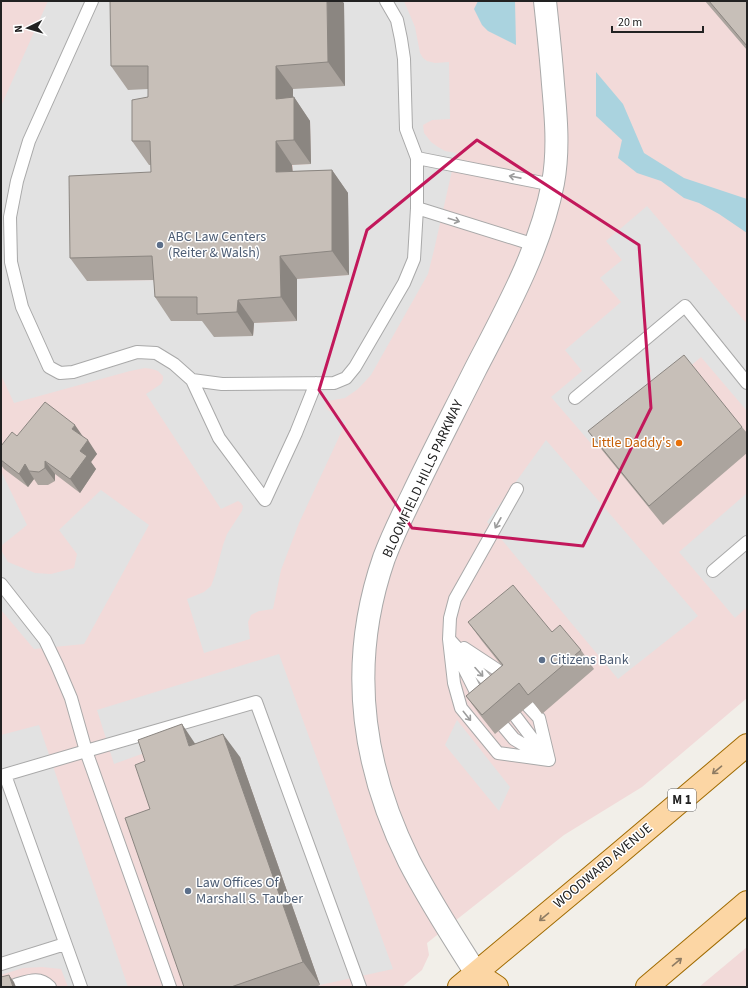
<svg xmlns="http://www.w3.org/2000/svg" width="748" height="988" font-family="'Source Sans 3',sans-serif">
<rect width="100%" height="100%" fill="#f2efe9"/>
<path fill="#f2dad9" d="M1,1H747V698L642,787L564,835L427,943L429,955L422,970L402,987H1Z
M747,947V987H699Z"/>
<path fill="#e2e2e2" d="M48,1H164L165,89L167,164L87,281L169,280L214,321L253,336L254,323L297,321V279L349,275L293,195V165L311,164L310,121L293,122L291,1H404L415,27L420,53L423,58L427,61L435,63L449,62L450,119L432,120L423,125L424,133L431,142L438,147L445,151L456,153L434,250L428,274L371,375L358,389L345,398L328,401L325,403L326,409L346,422L299,523L281,570L273,609L259,611L251,615L248,622L250,639L204,653L187,599L204,592L211,586L215,575L223,545L227,534L242,511L243,506L241,503L238,501L221,509L146,394L161,384L163,380V376L158,371L152,369L145,368L130,371L14,403L1,375V106Z
M647,206L747,324V411L701,357L595,448L551,397L582,371L565,350L621,302L600,278L622,260L606,241Z
M546,440L698,616L618,679L487,522Z
M1,471L27,525L1,546Z
M101,490L149,525L84,644L34,649L1,610V550L8,562L35,573L51,574L74,568L77,554L59,530Z
M747,493V607L735,618L679,552Z
M279,654L393,969L320,985L240,757L206,769L183,739L114,764L97,710Z
M457,720L510,787L499,811L445,745Z
M39,725L128,987H68L61,969L42,967L23,968L1,975V735Z"/>
<path fill="#aad3df" d="M478,1H515L516,45L488,31L482,25L474,9Z
M596,72L623,104L644,153L684,178L747,199V233L719,214L699,203L684,198L661,181L637,173L618,158L622,140L596,116Z"/>
<g fill="none" stroke-linecap="round" stroke-linejoin="round">
<g stroke="#a9a9a9" stroke-width="14">
<path id="service" d="M92,1L29,141L17,181L10,217L11,262L22,307L49,367L60,373L73,372L137,352L156,353L174,364L192,380L222,384L334,383L346,378L355,367L404,283L414,259L417,208V158L406,129L404,59L401,39L397,20L386,1
M417,158L553,185
M417,208L535,245
M192,380L219,438L265,500L296,433L316,383
M575,398L685,306L747,383
M713,571L747,542
M1,584L45,640L57,665L71,698L86,751L1,776
M449,639L454,683L461,708L498,753L549,760
M464,648L502,673L508,681
M457,654L477,694L484,703
M496,691L449,639L450,618L455,599L517,489
M528,706L539,718L549,760
M516,717L544,754
M504,727L514,739L544,757
M5,775L81,987
M1,964L65,944
M15,985C29,981 39,976 50,987
M170,987L86,751L256,702L360,987"/>
</g>
<g stroke="#a9a9a9" stroke-width="24">
<path id="minor" d="M476,973C453,937 429,900 409,861C361,764 348,662 384,558C392,537 402,516 412,496C432,454 454,412 475,370C506,310 540,250 553,183C559,150 556,117 553,84C551,56 548,29 545,1"/>
</g>
<g stroke="#a06b00" stroke-width="24">
<path id="primary" d="M476,973L497,987
M459,987L616,856L747,745
M647,987L747,902"/>
</g>
<use href="#service" stroke="#fff" stroke-width="12"/>
<use href="#minor" stroke="#fff" stroke-width="22"/>
<use href="#primary" stroke="#fcd6a4" stroke-width="22"/>
</g>
<path fill="#aba49e" d="M705,1H747V50Z
M344,3L345,86L293,89V97H294L310,121L311,164L292,165L293,171L332,170L348,193L349,275L297,279V321L254,323L253,336L214,337L202,321H171L155,297L154,280L87,281L70,258L151,172V165H149L132,141L148,97V89L128,90L111,66Z
M742,427L747,433V453L663,525L602,450L588,431Z
M17,436L84,438L97,454L91,462L96,469L80,493L55,474V481L48,485H38L34,479L28,487L4,469L1,465V446Z
M468,622L552,632L581,650L594,669L542,714L533,702L495,734L480,715L466,696L502,666L482,641Z
M195,743L240,757L320,985L316,987H184L150,809L145,761Z"/>
<path fill="#8b8681" d="M327,1H342L344,3L345,86L328,62Z
M276,66L293,89V122L276,99Z
M294,97L310,121L311,164L294,140Z
M276,141L292,165L293,195L276,172Z
M332,170L348,193L349,275L332,251Z
M280,256L297,279V321L281,297Z
M238,300L254,323L253,336L237,312Z
M75,425L84,438L72,429Z
M88,440L97,454L91,462L96,469L80,493L70,479L80,451Z
M45,461L55,474V481L45,468Z
M25,464L29,471L34,479L28,487L19,474Z
M182,724L198,748L189,746Z
M223,734L240,757L320,985L303,962Z
M9,975L14,982L16,987H13Z"/>
<path fill="#c7bfb8" stroke="#8b8681" d="M110,1H327L328,62L276,66V99L294,97V140L276,141V172L332,170V251L280,256L281,297L238,300L237,312L197,314V297H155L152,256L70,258L69,176L151,172L150,141H132V100L148,97V66H111Z
M709,1H747V46Z
M684,355L742,427L649,506L588,431Z
M45,402L75,425L72,429L88,440L80,451L87,456L70,479L45,461V468L39,472L29,471L25,464L19,474L1,460V446L12,432L17,436Z
M513,585L552,632L560,625L581,650L528,695L519,683L482,715L466,696L503,665L468,622Z
M182,724L189,746L223,734L303,962L231,987H184L125,818L150,809L135,765L145,761L138,740Z
M9,975L13,987H1V977Z"/>
<defs><path id="oneway-shaft" d="M-6 0H5M1.5-3L5.5 0L1.5 3" fill="none" stroke-width="1.6" stroke-linecap="round" stroke-linejoin="round"/></defs>
<g stroke="#9c9c9c">
<use href="#oneway-shaft" transform="translate(515 177) rotate(-169)"/>
<use href="#oneway-shaft" transform="translate(454 220) rotate(17)"/>
<use href="#oneway-shaft" transform="translate(498 523) rotate(119)"/>
<use href="#oneway-shaft" transform="translate(479 672) rotate(48)"/>
<use href="#oneway-shaft" transform="translate(467 716) rotate(51)"/>
</g>
<g stroke="#8f7c63">
<use href="#oneway-shaft" transform="translate(717 770) rotate(140)"/>
<use href="#oneway-shaft" transform="translate(544 917) rotate(140)"/>
<use href="#oneway-shaft" transform="translate(677 962) rotate(-40)"/>
</g>
<path fill="none" stroke="#c2185b" stroke-width="3" stroke-linejoin="round" d="M477,140L639,245L651,408L583,546L412,528L319,390L367,230Z"/>
<g fill="#5c6f8a" stroke="#fff" stroke-width="1.5">
<circle cx="160" cy="245" r="4"/>
<circle cx="542" cy="660" r="4"/>
<circle cx="188" cy="891" r="4"/>
</g>
<circle fill="#e8710a" stroke="#fff" stroke-width="1.5" cx="679" cy="443" r="4"/>
<g text-anchor="middle" dominant-baseline="central" stroke-width="3" stroke-linejoin="round" paint-order="stroke">
<rect fill="#fff" stroke="#646464" stroke-width="1" x="668" y="789" width="28" height="22" rx="3"/>
<g font-size="13" font-weight="bold" fill="#222">
<text x="682" y="800">M 1</text>
</g>
<g font-size="14" fill="#4e5e75" stroke="#fff" text-anchor="start">
<text x="168" y="237">ABC Law Centers<tspan x="168" dy="16">(Reiter &amp; Walsh)</tspan></text>
<text x="550" y="660">Citizens Bank</text>
<text x="196" y="883">Law Offices Of<tspan x="196" dy="16">Marshall S. Tauber</tspan></text>
</g>
<g font-size="14" fill="#c56008" stroke="#fff" text-anchor="end">
<text x="671" y="443">Little Daddy's</text>
</g>
<g font-size="14" fill="#222" stroke="#fff">
<text transform="translate(423 479) rotate(-65)">BLOOMFIELD HILLS PARKWAY</text>
<text transform="translate(603 866) rotate(-40)">WOODWARD AVENUE</text>
</g>
</g>
<rect width="748" height="988" fill="none" stroke="#222222" stroke-width="4"/>
<g transform="translate(28 28) rotate(265)" stroke="#ffffff" stroke-width="3" paint-order="stroke">
<path d="M0-3L7 15L0 10L-7 15Z" fill="#222222"/>
<text y="-6" font-size="11" font-weight="bold" text-anchor="middle" fill="#222222">N</text>
</g>
<path d="M612 26v6h91v-6" fill="none" stroke="#222222" stroke-width="2"/>
<text x="618" y="26" font-size="12" fill="#222222" stroke="#ffffff" stroke-width="3" paint-order="stroke">20 m</text>
</svg>
